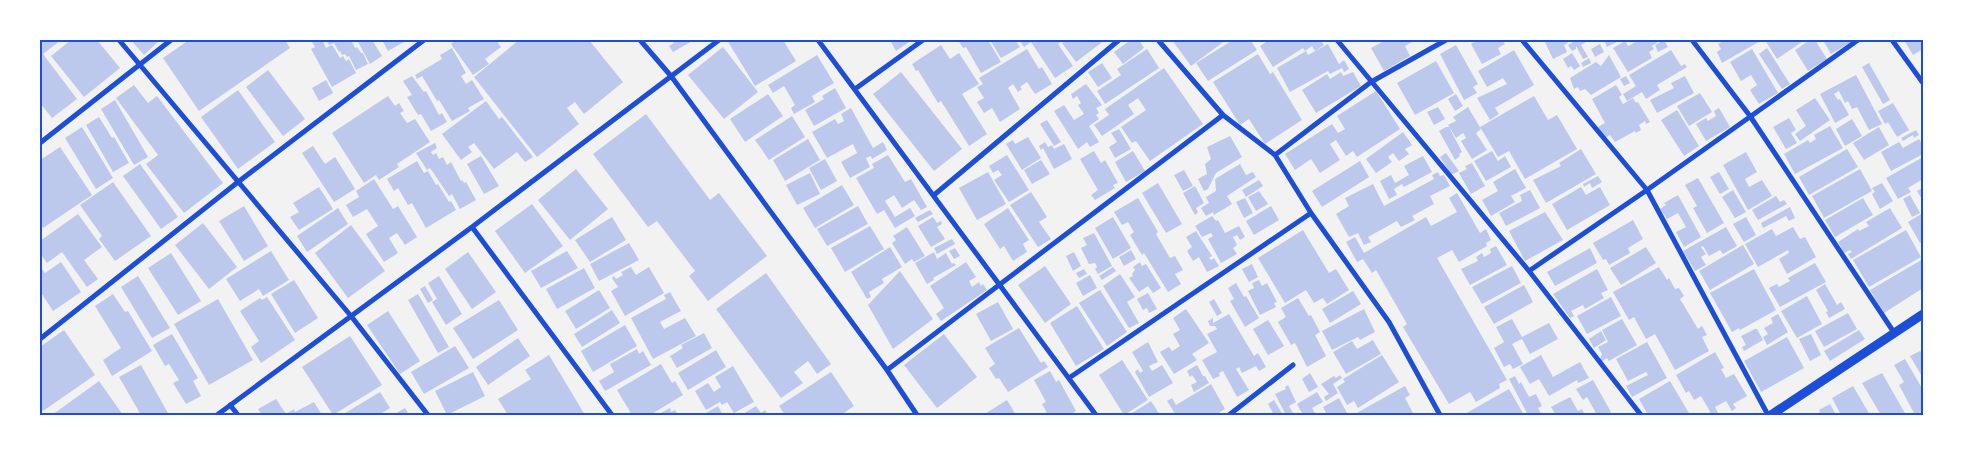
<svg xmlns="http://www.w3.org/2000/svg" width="1963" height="455" font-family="'Golos Text',sans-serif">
<rect width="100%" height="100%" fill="#f2f2f2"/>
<path fill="#bdc9ec" d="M40,40H61L43,54L77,99L52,118L40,103Z
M71,40H97L120,68L84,97L51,56Z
M131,40H160L144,55Z
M189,40H285L290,48L199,111L163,58Z
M316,40H322L326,48L331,45L333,46L340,58L343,56L346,61L349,59L356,73L332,87L311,49L315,47L312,42Z
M326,40H351L355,48L357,47L361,53H363L368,64L356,70L349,56L347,57L345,54L342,55L340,51L339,52L334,43L329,45Z
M362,40H372L382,56L370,64L358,42Z
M382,40H402L404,42L388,51Z
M457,40H496L501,47L485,59L489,64L473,75L451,44Z
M519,40H589L623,82L584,114L575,102L567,108L579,124L537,157L474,77Z
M672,40H694L673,52L669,46L674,43Z
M727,40H783L796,61L755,86Z
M890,40H912L896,51Z
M958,40H988L1001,62L981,73L966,47L963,48Z
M990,40H1015L1020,47L1001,58Z
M1019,40H1063L1058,44L1073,66L1055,78L1031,42L1024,47Z
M1067,40H1105L1076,62L1062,43Z
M1131,40H1139L1144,48L1123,64L1114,52Z
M1172,40H1226L1191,66Z
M1233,40H1250L1257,50L1208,81L1196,63Z
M1269,40H1320L1324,45L1315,51L1312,46L1305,51L1303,48L1273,67L1260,46Z
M1386,40H1416L1405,46L1410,56L1384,71L1371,48Z
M1478,40H1502L1505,44L1498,48L1501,54L1482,64L1471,44Z
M1544,40H1566L1568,43L1564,45L1567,52L1553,59Z
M1571,40H1585L1586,42L1581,45L1588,57L1583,59L1576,46V49L1572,51L1568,45L1572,43Z
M1604,40H1621L1607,47Z
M1639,40H1655L1657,43L1652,46L1654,49L1649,52L1652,58L1628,72L1613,48L1625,41L1628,46Z
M1664,40L1668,47L1658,52L1655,45Z
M1725,40H1762L1722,63L1717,52L1721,49L1718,44Z
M1765,40H1805L1777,59Z
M1810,40H1815L1827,59L1808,71L1795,50Z
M1823,40H1855L1831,54Z
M1904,40H1923V49L1913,55Z
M1328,44L1339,64L1344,60L1349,69L1344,72L1342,68L1330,74L1328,71L1290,92L1277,68L1306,51L1308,55Z
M1600,44L1604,52L1595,57L1591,49Z
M941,45L950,59L959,53L979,84L962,94L987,134L969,146L941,101L938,103L918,70L916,71L912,64Z
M1456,45L1478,84L1473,87L1477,93L1464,100L1440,54Z
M723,47L758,92L724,119L688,75Z
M452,48L466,73L461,76L466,84L472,80L484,99L468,108L470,111L452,121L439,100L437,101L422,76L417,79L415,75L442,59L440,55Z
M1767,48L1790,84L1782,89L1759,54Z
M1027,49L1039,69L1042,67L1052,84L1035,94L1027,82L1020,87L1022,89L1018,92L1013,84L1008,88L1020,109L1000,122L992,108L984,113L977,102L984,98L977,87L983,84L979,78Z
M1147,49L1159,68L1105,104L1097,91L1121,75L1117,69Z
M1752,49L1778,93L1759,104L1750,90L1757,85L1751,75L1741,81L1730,62Z
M1514,50L1534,85L1495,108L1499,114L1490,120L1477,98L1507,84L1503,78L1487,87L1478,71Z
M1671,50L1681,66L1685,64L1687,67L1657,85L1660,90L1646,99L1642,92L1627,101L1623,94L1636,86L1629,75Z
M1572,53L1580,66L1574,70L1571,66L1568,68L1563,59Z
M1258,54L1270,74L1273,72L1302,120L1265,144L1249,119L1240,125L1213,82Z
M817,55L834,83L812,96L815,102L794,114L791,108L795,105L784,86L773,93L768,85Z
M1609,55L1621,77L1591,95L1585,89L1580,91L1578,87L1574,89L1570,78L1596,62L1601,66Z
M1589,58L1591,63L1583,67L1581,63Z
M1436,61L1454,93L1415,115L1397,83Z
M1102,63L1112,78L1098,87L1088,72Z
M1869,63L1890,100L1883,104L1862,67Z
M1164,68L1203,124L1150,161L1136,141L1132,143L1121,127L1146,110L1138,98L1128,105L1134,114L1102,136L1094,125L1109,115L1105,109Z
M268,70L305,119L283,136L246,87Z
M901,72L962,149L934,171L873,94Z
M1341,72L1343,76L1353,72L1361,86L1316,113L1302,90L1327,74L1330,79Z
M1856,75L1882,124L1869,130L1857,107L1852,109L1848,101L1845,103L1839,91L1834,94L1838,100L1840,99L1849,115L1835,123L1820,94Z
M412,76L424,92L426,91L439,115L442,113L447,122L431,131L421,114L418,115L407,97L412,95L403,81Z
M1626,76L1630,83L1624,86L1620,79Z
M1685,76L1694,93L1657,113L1650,100L1674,88L1671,83Z
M326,80L333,93L319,101L312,88Z
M1086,84L1102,105L1096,108L1099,113L1096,115L1099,119L1089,126L1099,142L1090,147L1087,142L1078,149L1054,111L1064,105L1074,120L1084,114L1078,105L1081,103L1077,96L1073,99L1071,94Z
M134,85L148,103L157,96L223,183L184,213L146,164L158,155L116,98Z
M1616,85L1622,95L1619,97L1623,104L1633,98L1636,103L1638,102L1650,122L1646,124L1645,121L1639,125L1641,130L1636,133L1635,131L1615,142L1610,135L1605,138L1598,127L1605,123L1592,99Z
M835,88L846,108L814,126L805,110L824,99L822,96Z
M238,90L275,142L238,169L201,117Z
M1376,91L1400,129L1357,157L1353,151L1346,156L1336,140L1330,144L1340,160L1320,173L1311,159L1295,170L1285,154L1332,124L1338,133L1345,129L1337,116Z
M1700,93L1712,112L1689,126L1677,106Z
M768,94L783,116L745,142L730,119Z
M1456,94L1463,106L1455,111L1448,99Z
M388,96L395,106L399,103L404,111L400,113L407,123L415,119L430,142L397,164L399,167L379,180L376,175L364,183L332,133Z
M1534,96L1548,120L1557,115L1577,149L1525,179L1509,151L1498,157L1480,127Z
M1815,98L1830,120L1800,141L1795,134L1806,126L1796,110Z
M115,100L148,157L134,165L101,109Z
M486,101L499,119L502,117L533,157L525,162L517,152L494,169L474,143L468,147L472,152L461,160L442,134Z
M1893,103L1909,130L1897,137L1888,122L1885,124L1878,111Z
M1438,107L1445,119L1434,125L1427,112Z
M1468,107L1481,129L1476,133L1487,150L1472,159L1461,141L1466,138L1463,133L1456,138L1448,125L1456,121L1453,117Z
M851,108L873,148L883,142L887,150L872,159L871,156L866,158L870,167L850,178L841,162L857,153L853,144L827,158L812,132L835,119L838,124L844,121L841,114Z
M1719,108L1730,127L1706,141L1696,124L1706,118L1708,121L1716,116L1714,111Z
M1677,110L1699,146L1684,156L1661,120Z
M646,114L710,200L719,193L767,256L708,301L689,276L695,271L657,221L648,227L593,154Z
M792,116L805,137L769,160L755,140Z
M99,117L112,138L114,137L129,163L113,172L86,125Z
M1789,118L1796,130L1791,133L1797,143L1786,149L1773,127Z
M1852,119L1862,136L1845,146L1836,129Z
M1047,120L1061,142L1054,146L1040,124Z
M1830,126L1843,148L1795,174L1784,154L1808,140L1810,143L1816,139L1814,135Z
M82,127L113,178L96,189L65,138Z
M1446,127H1449L1462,152L1459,154L1460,156L1455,160L1439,131Z
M1879,127L1889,145L1864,160L1853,143Z
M1119,129L1131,149L1115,158L1109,147L1117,142L1111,133Z
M1916,130L1919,135L1914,138L1913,135L1903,141L1901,138Z
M1403,132L1412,145L1405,149L1409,154L1399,161L1393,153L1388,157L1392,162L1376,173L1366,159Z
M1230,136L1242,157L1216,173L1208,189L1204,191L1198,179L1207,174L1205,164L1211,159L1207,147Z
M1028,137L1041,158L1022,170L1006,144L1013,140L1015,144Z
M808,139L820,160L785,181L773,160Z
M1919,139L1923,146V154L1891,171L1881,152L1899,142L1903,148Z
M1045,142L1048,147L1052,145L1054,149L1064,144L1072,159L1054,169L1043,148L1041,150L1039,146Z
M435,143L437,148L431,152L433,155L436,153L439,159L443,157L447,165L451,162L461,181L462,180L464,183L466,182L476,200L460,209L452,194L449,196L430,168L427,170L416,153Z
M313,146L325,164L335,157L355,189L334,202L302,153Z
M60,147L92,195L43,228L40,223V160Z
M1581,149L1596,174L1546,203L1533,180L1561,166L1559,163Z
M1847,149L1858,167L1809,195L1799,177Z
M1094,151L1101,163L1105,160L1118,183L1113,185L1115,188L1095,200L1091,195L1098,190L1080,159Z
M1133,151L1145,171L1126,182L1115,162Z
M1492,151L1498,161L1505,156L1511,167L1486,181L1474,161Z
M1746,152L1757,172L1745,179L1749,187L1762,180L1772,196L1748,210L1723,165Z
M1446,153L1459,171L1451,175L1440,157Z
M888,155L905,182L911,179L927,207L921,210L914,200L902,208L894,195L885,201L895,217L910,208L915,216L895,228L884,210L877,214L856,178L874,168L872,164Z
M1007,155L1029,190L1009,202L994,180L1002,175L998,170L993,173L989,166Z
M481,156L499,186L484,194L467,164Z
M1423,156L1432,172L1404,187L1402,184L1394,189L1397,195L1389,199L1380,181L1391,175L1395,183L1409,175L1404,166Z
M1923,157V179L1908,188L1911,192L1898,199L1886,178Z
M825,159L837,181L821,190L809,168Z
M1041,160L1050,174L1032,184L1024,170Z
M417,161L424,173L428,171L436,185L438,184L449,202L451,201L456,210L426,228L412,203L408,205L398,188L394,191L387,179Z
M1360,161L1369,177L1322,207L1312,191Z
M1472,163L1485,186L1471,194L1459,173L1467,169L1465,166Z
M140,164L178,217L161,229L123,176Z
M1240,164L1246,175L1253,172L1256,177L1227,196L1232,204L1214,215L1213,212L1206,216L1201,208L1209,203L1206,197L1216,191L1215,179Z
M576,169L608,209L570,240L538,200Z
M1515,169L1526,188L1511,196L1515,202L1491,216L1482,200L1498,191L1493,182Z
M1860,169L1872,191L1824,218L1812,196Z
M1184,170L1193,186L1183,191L1174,175Z
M988,172L1006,204L977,220L959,188Z
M1438,172L1440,176L1444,175L1450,186L1430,196L1434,204L1412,216L1415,220L1401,227L1397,221L1368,237L1371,242L1364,245L1358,233L1349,237L1336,214L1349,206L1345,198L1373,184L1384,206L1434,179L1432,175Z
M1719,172L1729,189L1720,194L1710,177Z
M810,173L820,194L797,205L786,185Z
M1598,176L1602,182L1592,188L1590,183L1584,187L1583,184Z
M1698,178L1724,223L1707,233L1693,208L1697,206L1685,185Z
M374,179L393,209L398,206L417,237L405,245L397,233L389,238L398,253L384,262L366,234L378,226L367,209L353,217L346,205L359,197L356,191Z
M1259,180L1263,186L1246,197L1242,190Z
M113,182L151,236L115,261L99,239L102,236L80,205Z
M1158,183L1182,224L1166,233L1142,193Z
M1882,183L1893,201L1880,209L1872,194L1875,192L1872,188Z
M842,185L854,205L815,228L803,208Z
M1195,186L1204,203L1196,208L1198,212L1195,215L1183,193Z
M319,187L333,209L299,230L290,217L299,212L293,203Z
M1581,187L1586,195L1600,187L1610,205L1567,230L1552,204Z
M1922,188L1923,189V201L1917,191Z
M1530,190L1540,208L1506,226L1499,213L1522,201L1520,195Z
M1733,190L1746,212L1735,218L1722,197Z
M1259,191L1268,204L1256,211L1248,197Z
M1031,192L1047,217L1039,222L1051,239L1038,247L1010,205Z
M1457,193L1480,233L1486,229L1491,240L1486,243L1487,246L1459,262L1452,250L1437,258L1507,380L1499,384L1500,388L1476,402L1470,392L1449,404L1403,327L1407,324L1376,270L1372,273L1363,259L1357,262L1346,242L1355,237L1364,253L1426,217L1431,226L1457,212L1449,198Z
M1678,195L1701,237L1684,247L1676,232L1686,227L1678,213L1667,219L1660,209L1666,205L1664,203Z
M1910,195L1920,213L1912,217L1903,199Z
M1776,196L1780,202L1784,200L1787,204L1758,220L1752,210Z
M1138,198L1158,232L1156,234L1170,258L1175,256L1183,270L1175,274L1181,284L1168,292L1144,253L1142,255L1130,235L1134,232L1128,222L1122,225L1114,212Z
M1245,198L1253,213L1244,218L1236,202Z
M1863,198L1873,215L1835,237L1825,220Z
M532,204L563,246L525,273L495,231Z
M244,206L268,246L244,261L219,221Z
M858,206L868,224L827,246L817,229Z
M1271,206L1279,220L1254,235L1246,221Z
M1790,207L1795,218L1789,221L1786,216L1763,228L1761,223Z
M338,208L348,224L307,252L297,236Z
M1008,208L1029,240L1023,244L1027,252L1013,261L1004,246L1000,249L984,224Z
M1890,208L1902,228L1851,259L1848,254L1852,252L1850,250L1844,253L1838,242L1858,229L1859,231L1869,226L1866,222Z
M930,210L933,214L918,222L915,218Z
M1545,212L1563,240L1525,261L1509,231Z
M1923,213V241L1920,243L1908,222Z
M78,214L102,247L84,260L98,279L87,287L62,252L47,263L40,253V241Z
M1212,216L1216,221L1218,220L1225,233L1239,226L1245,237L1240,240L1237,235L1233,237L1237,245L1233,248L1237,254L1221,263L1208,239L1213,236L1211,233L1202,237L1195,226Z
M612,217L626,240L590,262L575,240Z
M933,217L937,223L941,221L942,224L937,227L945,239L931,247L918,226Z
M1113,217L1131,248L1113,259L1095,228Z
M1746,217L1756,235L1744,242L1733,224Z
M1633,220L1643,239L1628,248L1630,253L1609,265L1606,259L1603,260L1593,243Z
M203,223L237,267L209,289L175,245Z
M351,225L385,271L348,298L315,253Z
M870,226L884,249L845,272L831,248Z
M907,227L925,256L914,262L912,259L905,264L892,243L896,240L893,236Z
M1726,227L1737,246L1723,254L1720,250L1709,256L1703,246L1701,247L1706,254L1701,257L1706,265L1695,271L1683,251Z
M1793,227L1800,239L1805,237L1816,257L1787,274L1779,259L1789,253L1788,250L1758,267L1745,244L1772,229L1776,236Z
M1303,230L1329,273L1336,269L1349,290L1327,304L1323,298L1314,303L1306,290L1285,303L1258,258Z
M1906,230L1921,257L1869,287L1853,260Z
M1196,231L1212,256L1209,258L1211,260L1214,258L1219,266L1207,272L1199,257L1193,261L1187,251L1192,247L1186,237Z
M1094,233L1112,266L1098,274L1095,269L1097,267L1095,263L1089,264L1081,248L1087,245L1083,238Z
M952,239L955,244L937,254L934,248Z
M629,243L639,260L599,281L590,264Z
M1743,245L1754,264L1710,290L1699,271Z
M1496,246L1507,265L1470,285L1461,269L1478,261L1476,257L1482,253L1484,257L1491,253L1490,249Z
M890,247L902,267L882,279L884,283L869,292L871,297L867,299L851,272Z
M1646,247L1656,263L1621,285L1610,268Z
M955,248L960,256L954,259L949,251Z
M1590,248L1597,263L1555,286L1547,272Z
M1131,250L1136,259L1124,266L1119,257Z
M271,251L289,280L263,296L259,289L240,301L226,279Z
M567,251L578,268L541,288L531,271Z
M468,252L496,292L472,309L445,269Z
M934,252L937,259L946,253L952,264L954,263L956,265L933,278L934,280L927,284L915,263Z
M1074,252L1081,266L1073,271L1066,256Z
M171,253L201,301L178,315L148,268Z
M1923,259V288L1884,313L1870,290Z
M61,262L81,292L53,311L40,291V266L45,273Z
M966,262L976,277L969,281L972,287L979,282L981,286L983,284L987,290L941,321L936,314L944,308L930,286Z
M1140,262L1142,266L1146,264L1161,288L1153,293L1148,286L1139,292L1129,278L1133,276L1132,274L1135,270L1133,267Z
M1815,263L1826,282L1780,307L1769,288L1777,284L1779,287L1790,281L1788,278Z
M1252,264L1258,277L1249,282L1242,269Z
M1045,266L1071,304L1045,323L1018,285Z
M1512,266L1521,283L1482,304L1472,287Z
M631,267L636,275L649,267L664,293L625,316L611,291L618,287L612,278L614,276L616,279L623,275L621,272Z
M1113,267L1116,271L1102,280L1099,276Z
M1659,267L1667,280L1669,278L1675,289L1679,288L1684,296L1680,299L1698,329L1702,326L1707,335L1702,337L1709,351L1675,370L1655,334L1646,339L1634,317L1629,320L1613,292Z
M584,268L595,288L557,309L546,289Z
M1084,269L1087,274L1079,278L1076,273Z
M1597,269L1608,290L1601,293L1604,298L1585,309L1583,305L1571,311L1574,316L1570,318L1553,294Z
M1754,269L1776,310L1740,330L1739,328L1732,332L1710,293Z
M900,271L933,319L893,349L868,305Z
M766,273L831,364L817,374L808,361L794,372L803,383L781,398L716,309Z
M1120,274L1135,297L1127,302L1139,323L1129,328L1103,286Z
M1090,275L1097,288L1083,296L1076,283Z
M138,276L170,328L152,338L121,287Z
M439,276L462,314L446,325L432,302L437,299L428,283Z
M294,280L318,318L295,333L271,294Z
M1259,280L1262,286L1267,283L1277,302L1274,303L1276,307L1260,315L1248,291L1254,288L1252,283Z
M1236,283L1244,297L1246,296L1259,318L1245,327L1230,301L1234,299L1228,288Z
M1825,284L1837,305L1841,302L1845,309L1829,318L1826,312L1828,311L1816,290Z
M1524,285L1533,302L1494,324L1484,307Z
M425,286L433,300L428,303L420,289Z
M599,290L610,308L576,329L565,311Z
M1100,290L1127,332L1107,346L1079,303Z
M1353,291L1361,304L1330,323L1322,309Z
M670,292L681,311L660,322L664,329L685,318L696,336L653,359L631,318L666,299L664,295Z
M1148,293L1157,309L1149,313L1147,308L1143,310L1137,299Z
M113,294L125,312L128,311L152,351L112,376L103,360L121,348L95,306Z
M418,294L449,347L438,353L408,300Z
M1807,296L1822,324L1797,338L1781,311Z
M267,297L295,340L261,363L251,347L259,341L240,311L260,298L262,300Z
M1611,297L1621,316L1587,334L1577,316Z
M1298,298L1309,316L1311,315L1320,332L1315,335L1326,356L1307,367L1295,343L1291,345L1278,322L1286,317L1281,308Z
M218,299L253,360L209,385L174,324Z
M1214,299L1222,313L1217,316L1209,302Z
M499,300L518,330L473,359L453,328Z
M998,302L1013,329L991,341L976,314Z
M1077,306L1104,349L1076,366L1050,323Z
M1186,309L1209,343L1192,354L1197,360L1174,374L1160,352L1169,347L1172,351L1180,346L1173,334L1180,330L1173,318Z
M1364,309L1375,332L1360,340L1358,337L1332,350L1322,331Z
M612,310L620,323L582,347L574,334Z
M388,311L420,361L400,374L367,325Z
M1848,313L1857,329L1824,347L1815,331Z
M1229,314L1254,356L1258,353L1266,367L1259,371L1256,366L1242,373L1239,367L1236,369L1249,390L1237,397L1223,371L1219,373L1220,376L1213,379L1202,360L1217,352L1207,334L1217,329L1215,326H1210L1208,321L1213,318V323Z
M1778,314L1788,332L1767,345L1763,337L1768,334L1764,328L1773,323L1771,318Z
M1512,319L1522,337L1549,323L1558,339L1530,354L1522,339L1512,344L1523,364L1513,369L1510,364L1504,367L1494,348L1504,342L1496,327Z
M1622,319L1637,345L1609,361L1607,358L1601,362L1600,359L1602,354L1598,347L1608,342L1602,330Z
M1268,320L1284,346L1268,355L1253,329Z
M625,325L637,346L593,372L581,351Z
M1019,328L1041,363L1044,361L1048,367L1008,392L999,378L996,379L989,368L995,364L985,348Z
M1755,329H1757L1763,340L1744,351L1742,347L1746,345L1741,336Z
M64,330L95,375L43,411L40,406V347Z
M1859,330L1865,339L1830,361L1824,351Z
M1601,331L1606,340L1594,348L1589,339Z
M704,333L712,348L677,368L670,356L683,348L681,345Z
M172,334L198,378L193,381L201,396L186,404L173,383L179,380L169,364L165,366L153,345Z
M944,334L977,377L937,408L904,365Z
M1811,334L1821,355L1810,361L1799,339Z
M350,336L382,385L333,415L302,367Z
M1787,337L1804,368L1761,392L1744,361Z
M518,338L530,356L488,385L476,367Z
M1373,340L1381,354L1346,374L1333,352L1352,341L1357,349Z
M1148,342L1158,362L1149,366L1152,371L1162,365L1173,383L1149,397L1135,372L1138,369L1140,373L1143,371L1132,352Z
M1647,342L1667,378L1632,397L1626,386L1648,375L1646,372L1628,381L1616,359Z
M455,346L469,368L424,394L411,372Z
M637,349L639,354L643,351L651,365L605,391L599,381L614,372L610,364Z
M716,350L726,367L688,390L678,373Z
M1920,351L1923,355V378L1910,356Z
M1715,352L1724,368L1721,369L1726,378L1734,374L1747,396L1733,404L1736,408L1732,411L1726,401L1715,407L1718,413L1712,415L1701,396L1694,400L1689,391L1686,393L1676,375Z
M549,355L585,415H508L498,399L531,379L525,370Z
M1382,355L1399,382L1358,408L1354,401L1347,405L1337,387L1345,382L1343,379Z
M1541,355L1553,377L1580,362L1589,378L1578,383L1577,380L1549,396L1539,379L1530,384L1520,367Z
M1905,359L1923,390V413L1922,412L1915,415L1899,385L1904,382L1894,365Z
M1122,360L1148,400L1124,415L1099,375Z
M661,364L672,383L675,381L683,395L650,415H632L617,390Z
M141,365L169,415H141L119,377Z
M1197,365L1203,376H1205L1209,383L1194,392L1191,385L1197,382L1192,375L1190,377L1187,371Z
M733,366L754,402L734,413L727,402L722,405L720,402L706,410L695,391L708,383L714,392L721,387L715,377Z
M1050,371L1056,382L1059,380L1076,411L1069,415H1048L1042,404L1046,402L1034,380Z
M473,372L485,396L447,415L435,391Z
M831,372L854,406L841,415H785L779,406Z
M1310,373L1318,387L1309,392L1302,379Z
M1882,373L1906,415H1881L1862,383Z
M1340,375L1342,378L1333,384L1338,393L1326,401L1324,397L1329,394L1321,384L1334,376L1336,378Z
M1515,376L1519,384L1521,382L1529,397L1536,394L1542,406L1538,408L1542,415H1528L1509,379Z
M1593,380L1611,412L1606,415H1597L1587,397L1583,400L1576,389Z
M99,381L123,415H52Z
M1670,381L1690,415H1648L1639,399Z
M1211,384L1225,409L1215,415H1176L1167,401L1172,398L1176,405Z
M1288,385L1296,402L1289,406L1294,415H1286L1275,394L1286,389L1285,387Z
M1405,386L1410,395L1405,398L1414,415H1353Z
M1853,386L1870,415H1841L1832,398Z
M1509,389L1524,415H1463Z
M380,392L390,408L379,415H342Z
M1317,392L1323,402L1312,408L1316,415H1303L1297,404Z
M1570,397L1578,411L1582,409L1585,415H1556L1551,407Z
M1339,398L1348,415H1327L1323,407Z
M276,399L286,414L294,409L295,412L314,402L322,415H262L258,409Z
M1007,400L1016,415H983Z
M1274,400L1283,415H1274L1268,404Z
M1151,401L1160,415H1129Z
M1830,404L1836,415H1821L1819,410Z
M718,406L723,415H707L706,413Z
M756,406L761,413L765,410L768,415H741Z
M405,408L409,415H393Z
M670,408L671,412L675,410L678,415H657Z"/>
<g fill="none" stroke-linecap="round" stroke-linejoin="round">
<path stroke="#1d4ed8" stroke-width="5" d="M119,40L351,316L428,415
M640,40L671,76L887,370L917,415
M818,40L1096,415
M1158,40L1223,115L1275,155L1311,213L1389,322L1440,415
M1337,40L1529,271L1641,415
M1522,40L1647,190L1768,415
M1692,40L1750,116L1895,334
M1892,40L1923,83
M855,89L923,40
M40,143L171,40
M1275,155L1371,82L1446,40
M934,195L1119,40
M472,227L612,415
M1529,271L1647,190L1858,40
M40,339L238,182L424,40
M887,370L1223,115
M1069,378L1311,213
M230,405L238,415
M217,415L472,227L719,40
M1229,415L1293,365"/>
<path stroke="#1d4ed8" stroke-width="9" d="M1771,415L1923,314"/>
</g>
<rect width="1963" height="455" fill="none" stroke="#ffffff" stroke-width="82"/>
<rect x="41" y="41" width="1881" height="373" fill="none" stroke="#1d4ed8" stroke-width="2"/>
</svg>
